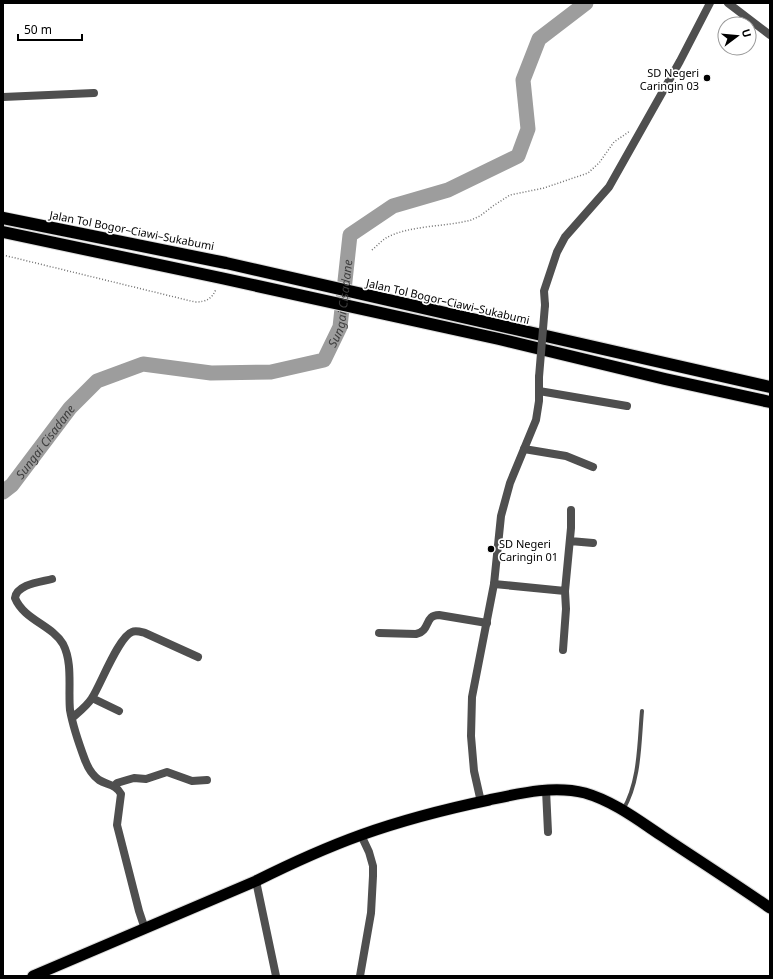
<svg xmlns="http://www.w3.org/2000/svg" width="773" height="979" font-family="'Noto Sans',sans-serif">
<rect width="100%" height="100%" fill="#fff"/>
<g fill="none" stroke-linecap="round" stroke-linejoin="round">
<path stroke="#9d9d9d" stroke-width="15" id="s1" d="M3,492L12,485L70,408L97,381L143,364L211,373L271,372L324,360L340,327L350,235L393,206L448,190L518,156L528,129L523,80L539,39L586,3"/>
<g stroke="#dbdbdb" stroke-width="13">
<path id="trunk" d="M33,976L256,881C290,864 325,848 361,835C403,820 446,809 489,800C521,793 554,785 585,793C613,801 638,820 662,836C698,860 734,883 770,908"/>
</g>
<g stroke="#dbdbdb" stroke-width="14">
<path id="motorway" d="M3,218L226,263L770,387
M3,232L221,278L499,339L665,379L770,402"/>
</g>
<path stroke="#717171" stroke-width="1.5" stroke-dasharray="1 2" stroke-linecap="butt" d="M372,250C377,246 381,241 386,238C409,225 446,227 471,220L480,216L493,206L510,195L544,188L588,173L599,163L614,142L630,131
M3,255L195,302C206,302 212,299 216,289"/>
<path stroke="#4f4f4f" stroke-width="4" d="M623,810C640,781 639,744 642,711"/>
<path stroke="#4f4f4f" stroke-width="8" d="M728,3L770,35
M3,97L94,93
M539,391L627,406
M524,449L566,456L593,467
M570,541L593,543
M52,579C41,582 17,584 15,598C24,620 52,625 63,644C73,663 68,689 70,710C73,727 79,744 85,760C88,768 92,775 99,780C107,785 116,784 121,794L117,825L139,911L145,929
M494,584L565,591L566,609L563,650
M565,591L571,528V510
M379,633L416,634C431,631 424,615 439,615L487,623
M92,698L119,711
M72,718C79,712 87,706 92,698C100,686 119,636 132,632C136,630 141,632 145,633L198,657
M114,786L117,783L127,780L134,778L146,779L167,772L192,781L207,780
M546,790L548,832
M256,881L276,976
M360,976L371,913L373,876V866L369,852L361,835"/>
<path stroke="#4f4f4f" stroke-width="8" d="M545,305L544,291L557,252L565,237L609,187L680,61L710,3
M481,802L474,771L471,736L472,697L494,584L501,516L510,483L536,420L539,401V377"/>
<use href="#trunk" stroke="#000" stroke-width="11"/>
<use href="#motorway" stroke="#000" stroke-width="12"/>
<path stroke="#4f4f4f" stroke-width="8" d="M539,377L545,305"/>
</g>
<g fill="#000" stroke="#fff" stroke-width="1.5">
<circle cx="707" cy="78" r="4"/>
<circle cx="491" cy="549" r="4"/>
</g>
<g text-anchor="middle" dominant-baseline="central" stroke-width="3.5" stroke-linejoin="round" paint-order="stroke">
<g font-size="11" fill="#000" stroke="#fff" text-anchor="end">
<text x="699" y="72">SD Negeri<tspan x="699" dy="13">Caringin 03</tspan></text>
<text x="499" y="543" text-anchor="start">SD Negeri<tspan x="499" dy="13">Caringin 01</tspan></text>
</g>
<g font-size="11" fill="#000" stroke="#fff">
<text transform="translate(132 230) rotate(11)">Jalan Tol Bogor–Ciawi–Sukabumi</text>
<text transform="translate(448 301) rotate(13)">Jalan Tol Bogor–Ciawi–Sukabumi</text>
</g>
<g font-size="12" font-style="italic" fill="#3e3e3e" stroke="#fff">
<text stroke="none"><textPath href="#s1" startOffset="438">Sungai Cisadane</textPath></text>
<text stroke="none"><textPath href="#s1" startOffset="66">Sungai Cisadane</textPath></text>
</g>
</g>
<rect width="773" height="979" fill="none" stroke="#000000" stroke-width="8"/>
<g transform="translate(737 36) rotate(74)"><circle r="19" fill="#ffffff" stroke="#999999"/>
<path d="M0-3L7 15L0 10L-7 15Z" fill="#000000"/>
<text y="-6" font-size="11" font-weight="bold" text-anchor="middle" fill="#000000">U</text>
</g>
<path d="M18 34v6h64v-6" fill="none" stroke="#000000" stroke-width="2"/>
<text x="24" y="34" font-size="12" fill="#000000" stroke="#ffffff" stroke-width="3" paint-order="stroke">50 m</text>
</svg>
